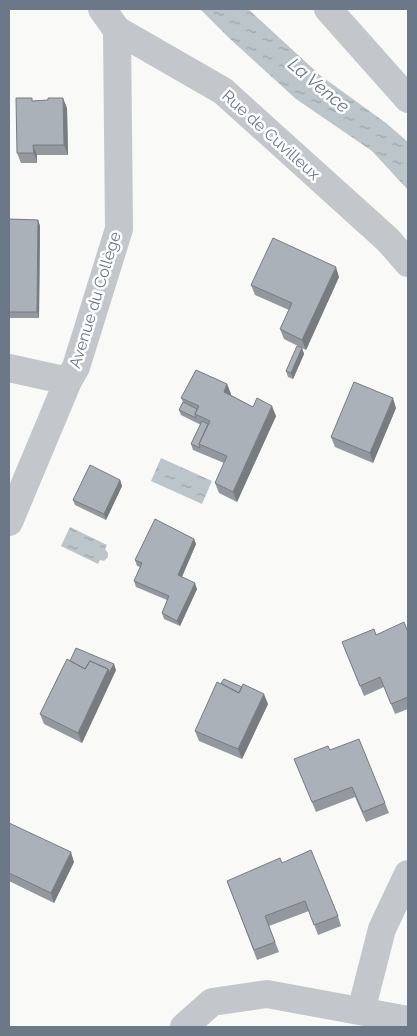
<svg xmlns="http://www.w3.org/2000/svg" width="417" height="1036" font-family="Raleway,sans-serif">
<defs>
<pattern id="water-ripples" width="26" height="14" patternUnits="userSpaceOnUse" patternTransform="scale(1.25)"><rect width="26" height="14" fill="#bbc5ca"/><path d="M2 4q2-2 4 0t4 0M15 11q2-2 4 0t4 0" fill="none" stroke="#9ca5aa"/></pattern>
</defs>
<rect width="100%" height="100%" fill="#f9f9f7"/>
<path fill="url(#water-ripples)" d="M200,9H248L321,76L386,123L408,142V190L372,151L296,99L229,38Z
M161,458L212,481L202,504L151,481Z
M70,527L107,545L105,549L108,553V557L104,561L100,560L98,564L61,546Z"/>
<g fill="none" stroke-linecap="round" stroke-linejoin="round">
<path stroke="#c3c6ca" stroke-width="28" d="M328,9L408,99
M117,30L223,91L388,240L408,263
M9,368L68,381
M9,522L68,381L76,367L119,229L117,30L102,9
M361,1011L382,929L408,874
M184,1027L212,1002L267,994L408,1020"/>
</g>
<path fill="#92989e" d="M33,101L67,108L68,155H37V163H21L17,153Z
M9,219L38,220L40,226L39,318H9Z
M339,277L306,350L284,339L280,329L289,310L255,295L251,285Z
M302,348L304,354L293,379L288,377L286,371Z
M227,384L231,395L253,407L276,416L237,502L219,493L215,483L224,463L193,450L191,444L201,425L181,415L179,410L183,402L181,398Z
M396,408L373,463L335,447L331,437Z
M120,480L122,486L106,520L75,505L73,500Z
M194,539L196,544L182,577L197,589L180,626L164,619L162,613L167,600L136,587L134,581L140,567L137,566L135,560Z
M408,632V709L395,714L384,687L364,696L342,642L376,635Z
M116,670L82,743L44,724L40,714Z
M268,704L242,759L199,741L195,731Z
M330,750L385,803L389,813L366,822L355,797L316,812L294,759Z
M9,823L74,862L54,903L9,881Z
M282,863L338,916L341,926L318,935L309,911L269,926L279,952L257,960L227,881Z"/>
<path fill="#777c81" d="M63,98L67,108L68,155L64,145Z
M33,145L37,155V163L34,153Z
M38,220L40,226L39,318L37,312Z
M336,267L339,277L306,350L302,340Z
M302,348L304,354L293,379L291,373Z
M227,384L231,394L228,402L224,392Z
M393,398L396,408L373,463L370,453Z
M272,406L276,416L237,502L233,492Z
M120,480L122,486L106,520L104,514Z
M194,539L196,544L180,581L178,575Z
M195,583L197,589L180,626L177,621Z
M114,664L116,670L82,743L78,733L108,669Z
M264,694L268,704L242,759L238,749Z
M71,852L74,862L54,903L51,893Z"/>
<path fill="#aab1b8" stroke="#777c81" d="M16,98H32V101L48,100V98H63L64,145H33L34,153H17Z
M9,219L38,220L37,312H9Z
M273,238L336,267L302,340L280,329L292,303L251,285Z
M297,346L302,348L291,373L286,371Z
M196,370L227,384L224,392L253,407L257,398L272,406L233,492L215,483L227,456L199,444L210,421L195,414L199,406L181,398Z
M354,382L393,398L370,453L331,437Z
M183,402L197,409L195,414L196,418L179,410Z
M202,421L208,424L199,444L200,448L191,444Z
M90,465L120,480L104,514L73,500Z
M155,519L194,539L178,575L195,583L177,621L162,613L169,596L134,581L142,563L135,560Z
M404,622L408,632V697L391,704L380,677L360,686L342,642L374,629L376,635Z
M76,648L114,664L109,673L108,669L90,661L85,669L70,661Z
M67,659L85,669L90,661L108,669L78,733L40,714Z
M224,679L242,687L239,693L221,683Z
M217,682L239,693L243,684L264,694L238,749L195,731Z
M359,739L385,803L363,812L352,787L312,802L294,759L328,746L330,750Z
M9,823L71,852L51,893L9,873Z
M311,850L338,916L314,925L305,901L265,916L275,942L254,950L227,881L280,858L282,863Z"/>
<g text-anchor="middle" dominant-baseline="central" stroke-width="5" stroke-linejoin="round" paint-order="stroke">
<g font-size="16" fill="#6a7887" stroke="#fff">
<text transform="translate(271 135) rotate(42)">Rue de Cuvilleux</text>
<text transform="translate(95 300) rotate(-73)">Avenue du Collège</text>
</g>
<g font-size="18" font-style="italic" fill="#667882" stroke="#fff">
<text transform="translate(319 85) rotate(40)">La Vence</text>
</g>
</g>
<rect width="417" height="1036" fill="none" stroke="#6a7887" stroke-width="20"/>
</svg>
